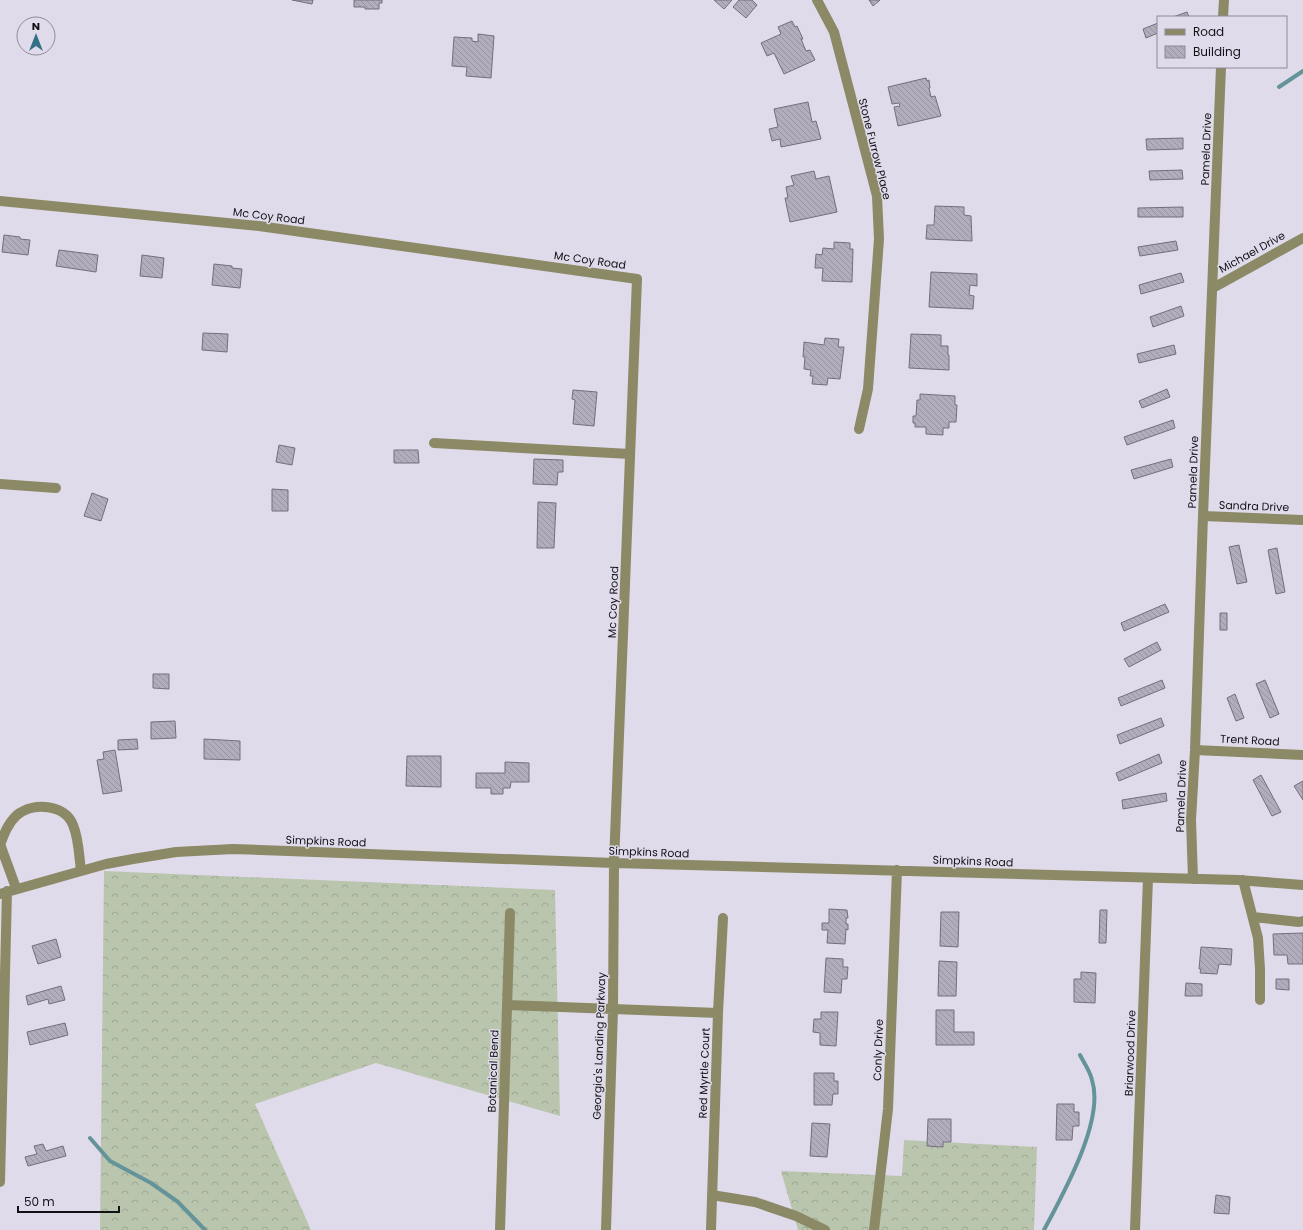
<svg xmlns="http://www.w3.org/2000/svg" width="1303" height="1230" font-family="Poppins,sans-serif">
<defs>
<pattern id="forest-crowns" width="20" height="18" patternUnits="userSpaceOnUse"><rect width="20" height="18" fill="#bac5ae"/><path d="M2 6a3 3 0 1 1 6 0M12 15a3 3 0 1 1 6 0" fill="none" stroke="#9fa895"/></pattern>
<pattern id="building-back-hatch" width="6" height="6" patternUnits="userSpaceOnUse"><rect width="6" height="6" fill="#b2adbc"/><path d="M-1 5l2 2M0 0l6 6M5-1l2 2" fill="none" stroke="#9894a1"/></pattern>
</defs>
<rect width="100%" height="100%" fill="#e0dbeb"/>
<path fill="url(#forest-crowns)" d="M104,871L555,890L560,1116L376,1063L255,1104L311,1230H100Z
M904,1140L1037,1147L1034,1230H798L781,1171L902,1176Z"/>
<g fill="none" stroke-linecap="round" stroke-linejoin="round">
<path stroke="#649499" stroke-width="4" d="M1279,87L1303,71
M90,1138L110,1161L151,1183L178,1202L205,1230
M1044,1230C1063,1194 1105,1120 1092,1080C1090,1071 1084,1063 1080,1055"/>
</g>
<path fill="url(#building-back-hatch)" stroke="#736e7c" d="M292,0H313L312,4Z
M354,0H382V3H379V9H365V7H354Z
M714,0H732L724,9Z
M739,0H752L757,5L746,18L733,7Z
M869,0H880L873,6Z
M1187,12L1189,17H1173Z
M792,21L795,27L797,26L803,39H801L806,51L810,50L815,60L784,74L774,53L767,56L761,43L781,34L778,27Z
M1158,23V33L1146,38L1143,29Z
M478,34L494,36L491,78L466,76L467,67L452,66L454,37L472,38V41L478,42Z
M926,78L927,81L929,80L930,88H929L931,97L935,96L941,116L898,126L894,107L900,106L899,103L892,104L888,87Z
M808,102L812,122L816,121L821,139L781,147L780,139L772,141L769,129L778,127L774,109Z
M1183,138V149L1147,150L1146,139Z
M1182,170L1183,179L1150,180L1149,171Z
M814,171L816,179L829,176L837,212L790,222L785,198H788L786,187L794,185L791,176Z
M935,206L964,207V215L971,216L972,241L926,239L927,225H934Z
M1183,207V217H1138V208Z
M4,235L20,237V239L30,240L28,255L2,252Z
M1176,241L1178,250L1140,256L1138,247Z
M834,242L850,243V249H853L852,282L822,281L823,268H815L816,254L822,255L823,248L834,249Z
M59,250L98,255L96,272L56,266Z
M142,255L164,258L162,278L140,276Z
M214,264L232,266V268L242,269L240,288L212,285Z
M931,272L977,274V286L970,285L969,295L974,296L973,309L929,307Z
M1181,273L1184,282L1141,294L1139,285Z
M1181,306L1184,316L1153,327L1150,317Z
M203,333L228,334L227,352L202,350Z
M911,334L941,335V346H948V355H949V370L909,368Z
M825,338L839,339L838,347H844L840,379L828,378L827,385L812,384L813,376H810L811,370L804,369L805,357H803L804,342L824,345Z
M1174,345L1176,354L1139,363L1137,354Z
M1167,389L1170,397L1142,408L1139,401Z
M573,390L597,392L594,426L573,424L575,400L572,399Z
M920,394L955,396V405H957L956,422H949V428H943V435L926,434V427H915V423H913V416H916L917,400H920Z
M1173,420L1175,428L1127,445L1124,437Z
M279,445L295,448L292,465L276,462Z
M394,450H418L419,463H394Z
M534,459L563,460V472H558L557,485L533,484Z
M1171,459L1173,467L1134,479L1131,470Z
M272,489L288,490V511H272Z
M92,493L108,499L101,521L84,516Z
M538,502L556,503L554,548H537Z
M1239,545L1247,582L1237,584L1229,547Z
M1277,548L1285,592L1276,594L1268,550Z
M1165,604L1169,612L1124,631L1121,623Z
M1220,613H1227V630H1220Z
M1157,642L1161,650L1129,667L1124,659Z
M153,674H169V689L153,688Z
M1162,680L1165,688L1121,706L1118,698Z
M1265,680L1279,714L1270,718L1256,684Z
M1235,694L1244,718L1236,721L1227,698Z
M1161,718L1164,726L1120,744L1117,735Z
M175,721L176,738L151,739V722Z
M137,739L138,749L118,750V740Z
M204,739L240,741V760L204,759Z
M115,750L122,791L103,794L97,760L104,759L103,752Z
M1159,754L1162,763L1119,781L1116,773Z
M407,756H441V787L406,786Z
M505,762L529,763V782H511L510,788H503V794H491V788H476V773H505Z
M1261,775L1281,812L1272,816L1253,780Z
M1303,781V800L1294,786Z
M1166,793L1167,801L1123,809L1122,800Z
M829,909L847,910L848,918H846V924H848V930L846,929L845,944L827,943L828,930H822V923H829Z
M1100,910H1107L1106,943H1099Z
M941,912H959L958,947L940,946Z
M1303,933V964H1288L1287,955H1274L1273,934Z
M56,939L61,957L38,964L32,946Z
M1201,947L1232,949L1231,965L1219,964L1217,974L1200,973L1201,969H1199Z
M826,958L843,959V967H848L847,979H842L841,993L824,992Z
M939,961L957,962L956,996H938Z
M1081,972L1096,973L1095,1003L1074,1002V979H1081Z
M1276,979H1289V990L1276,989Z
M1186,983L1202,984V996H1185Z
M61,986L65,1000L49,1004L48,999L28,1005L26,996Z
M936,1010H954V1032H974V1045H936Z
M821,1012H838L836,1046L820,1045V1033L813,1032L814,1019H821Z
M65,1023L68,1035L30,1045L27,1032Z
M814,1073H834V1081H838V1094H833L832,1105H814Z
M1057,1104H1074V1112H1079V1126H1073L1072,1140H1056Z
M928,1119H951V1142H943V1147L927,1146Z
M812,1123L830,1124L827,1157L810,1156Z
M43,1144L46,1151L63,1146L66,1156L28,1166L25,1157L37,1154L34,1146Z
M1216,1195L1230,1197L1229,1214L1214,1213Z"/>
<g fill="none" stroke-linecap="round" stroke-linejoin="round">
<path stroke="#8b8966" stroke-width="10" d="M817,0L834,32L877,196L879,239L868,389L859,429
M1223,17L1224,0
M0,201L259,226L637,279L614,863L613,1010L606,1230
M1213,288L1303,238
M434,443L630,454
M0,484L56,488
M1203,516L1303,520
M1195,750L1303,755
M0,844L16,888
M0,845C4,834 8,823 17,815C33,802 65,804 73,825C79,839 79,856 81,871
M1193,879L1191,820L1195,750L1203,516L1221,67
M1243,880L1258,938L1260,969V1000
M0,894L106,864L133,859L176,852L233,849L614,863L1238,880L1303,885
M1253,917L1299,922L1303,921
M507,1005L718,1013
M0,1182L7,891
M712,1195L755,1202L796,1216L825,1230
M500,1230L510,913
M711,1230L718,1013L723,918
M874,1230L888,1109L897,870
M1135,1230L1148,878"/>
</g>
<g text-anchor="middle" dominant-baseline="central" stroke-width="3" stroke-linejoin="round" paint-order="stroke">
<g font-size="11" fill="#121116" stroke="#e0dbeb">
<text transform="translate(875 149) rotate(76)">Stone Furrow Place</text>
<text transform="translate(1206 149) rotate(-88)">Pamela Drive</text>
<text transform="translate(269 216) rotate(7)">Mc Coy Road</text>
<text transform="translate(1252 252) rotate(-29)">Michael Drive</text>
<text transform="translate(590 260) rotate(8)">Mc Coy Road</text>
<text transform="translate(1193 472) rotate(-88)">Pamela Drive</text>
<text transform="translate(1254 506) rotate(2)">Sandra Drive</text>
<text transform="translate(613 602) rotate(-88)">Mc Coy Road</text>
<text transform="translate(1250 740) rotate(3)">Trent Road</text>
<text transform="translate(1181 796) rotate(-88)">Pamela Drive</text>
<text transform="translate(326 841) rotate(2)">Simpkins Road</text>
<text transform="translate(649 852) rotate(2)">Simpkins Road</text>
<text transform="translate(973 861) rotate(2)">Simpkins Road</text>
<text transform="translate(599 1046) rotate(-88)">Georgia's Landing Parkway</text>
<text transform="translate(878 1050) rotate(-88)">Conly Drive</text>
<text transform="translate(1130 1053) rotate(-88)">Briarwood Drive</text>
<text transform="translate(493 1071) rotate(-88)">Botanical Bend</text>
<text transform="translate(704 1073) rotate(-88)">Red Myrtle Court</text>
</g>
</g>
<rect x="1157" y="16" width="130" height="52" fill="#e0dbeb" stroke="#8e8a96"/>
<rect x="1165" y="29" width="20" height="6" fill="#8b8966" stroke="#8e8a96"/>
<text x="1193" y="36" font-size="12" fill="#121116">Road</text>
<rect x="1165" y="46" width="20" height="12" fill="url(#building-back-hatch)" stroke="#8e8a96"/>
<text x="1193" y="56" font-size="12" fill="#121116">Building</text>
<g transform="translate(36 36)"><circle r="19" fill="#e0dbeb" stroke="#8e8a96"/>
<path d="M0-3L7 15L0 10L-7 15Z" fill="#347087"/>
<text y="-6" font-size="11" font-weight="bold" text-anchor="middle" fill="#121116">N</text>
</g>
<path d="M18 1206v6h101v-6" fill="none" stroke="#121116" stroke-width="2"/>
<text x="24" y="1206" font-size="12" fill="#121116" stroke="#e0dbeb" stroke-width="3" paint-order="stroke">50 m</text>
</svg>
